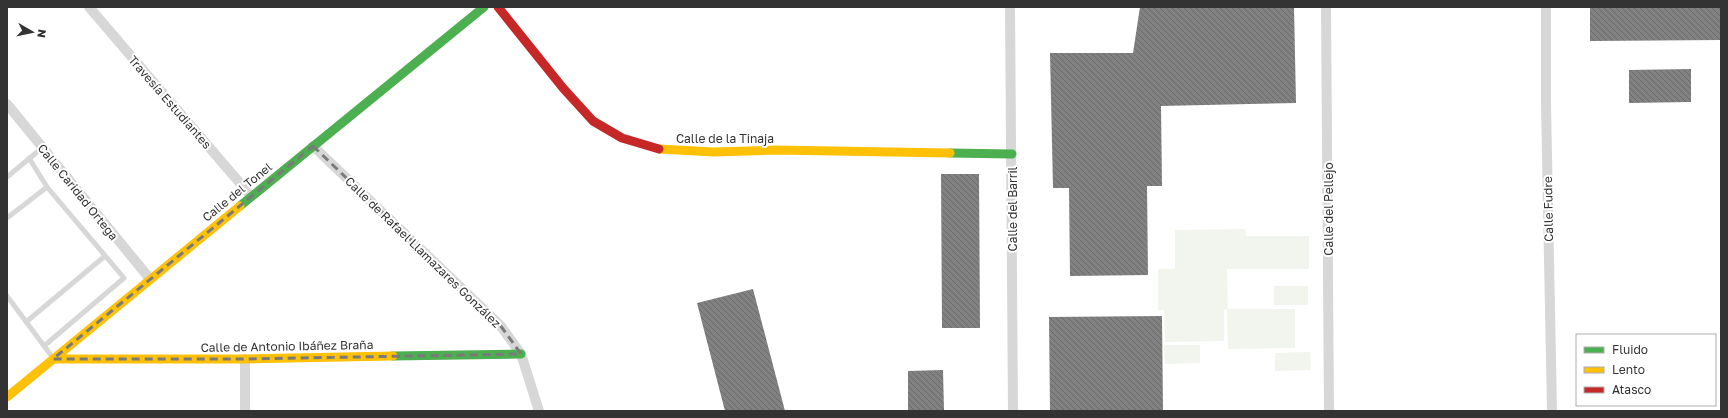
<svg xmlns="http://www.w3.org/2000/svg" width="1728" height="418" font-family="'Golos Text',sans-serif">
<defs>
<pattern id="building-back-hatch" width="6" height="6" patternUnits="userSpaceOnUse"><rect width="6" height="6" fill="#818181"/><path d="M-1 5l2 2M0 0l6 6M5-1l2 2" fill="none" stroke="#6a6a6a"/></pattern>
</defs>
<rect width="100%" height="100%" fill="#fff"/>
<path fill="#f1f5ed" d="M1245,229L1246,236H1309V269H1227L1228,309H1295V348L1228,349L1227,309L1224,310V341L1165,342L1164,310H1158V269H1175V230Z
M1274,286H1308V305H1274Z
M1164,345H1200V363L1165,364Z
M1310,352L1311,370L1275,371V353Z"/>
<path fill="url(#building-back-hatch)" d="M1140,7H1294L1296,103L1161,106L1162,186H1147L1148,275L1070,276L1069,188H1053L1050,53H1133Z
M1590,7H1721V40L1590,41Z
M1691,69V102L1629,103V70Z
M941,174H979L980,328H942Z
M753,289L785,411H725L697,303Z
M1162,316L1163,411H1050L1049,317Z
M943,370L944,410H908V371Z"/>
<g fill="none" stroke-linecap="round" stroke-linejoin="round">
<path stroke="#d7d7d7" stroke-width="5" d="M29,158L47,187L124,278L44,346
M7,177L42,148
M7,218L47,187
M7,296L53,358
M26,322L105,256"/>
<path stroke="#d7d7d7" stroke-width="10" d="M89,7L251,196
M1010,7L1013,411
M1326,7L1329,411
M1546,7V105L1552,411
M7,104L150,279
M313,146L500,325L521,354L539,411
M245,411V359"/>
<path stroke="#4caf50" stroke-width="9" d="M950,153L1012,154
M240,206L484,7
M393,356L521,354"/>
<path stroke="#ffc107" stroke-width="9" d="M659,149L714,152L776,150L950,153
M53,359H245L393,356
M7,397L240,206"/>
<path stroke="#c62828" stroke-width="9" d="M498,7L563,88L593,121L622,138L659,149"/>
</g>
<path fill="none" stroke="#7a7a7a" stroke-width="3" stroke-dasharray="8 5" stroke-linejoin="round" d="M313,146L500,325L521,354L245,359H53Z"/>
<g text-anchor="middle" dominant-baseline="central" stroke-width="4" stroke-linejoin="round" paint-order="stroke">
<g font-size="12" fill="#333" stroke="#fff">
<text transform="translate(170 102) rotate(49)">Travesía Estudiantes</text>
<text x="725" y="138">Calle de la Tinaja</text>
<text transform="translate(78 192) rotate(51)">Calle Caridad Ortega</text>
<text transform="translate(237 192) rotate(-39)">Calle del Tonel</text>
<text transform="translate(1012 209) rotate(-90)">Calle del Barril</text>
<text transform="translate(1328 209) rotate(-90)">Calle del Pellejo</text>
<text transform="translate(1548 209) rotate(-91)">Calle Fudre</text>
<text transform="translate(423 252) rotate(44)">Calle de Rafael Llamazares González</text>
<text transform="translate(287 346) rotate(-1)">Calle de Antonio Ibáñez Braña</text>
</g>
</g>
<rect width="1728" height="418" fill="none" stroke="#333333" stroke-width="16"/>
<rect x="1576" y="334" width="140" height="72" fill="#ffffff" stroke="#adadad"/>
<rect x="1584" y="347" width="20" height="6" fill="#4caf50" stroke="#adadad"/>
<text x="1612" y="354" font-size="12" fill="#333333">Fluido</text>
<rect x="1584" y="367" width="20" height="6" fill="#ffc107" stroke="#adadad"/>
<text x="1612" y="374" font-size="12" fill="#333333">Lento</text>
<rect x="1584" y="387" width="20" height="6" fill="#c62828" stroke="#adadad"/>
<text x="1612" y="394" font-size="12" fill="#333333">Atasco</text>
<g transform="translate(32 32) rotate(99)" stroke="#ffffff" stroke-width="3" paint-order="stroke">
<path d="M0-3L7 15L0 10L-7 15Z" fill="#333333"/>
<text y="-6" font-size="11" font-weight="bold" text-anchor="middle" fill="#333333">N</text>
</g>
</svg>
